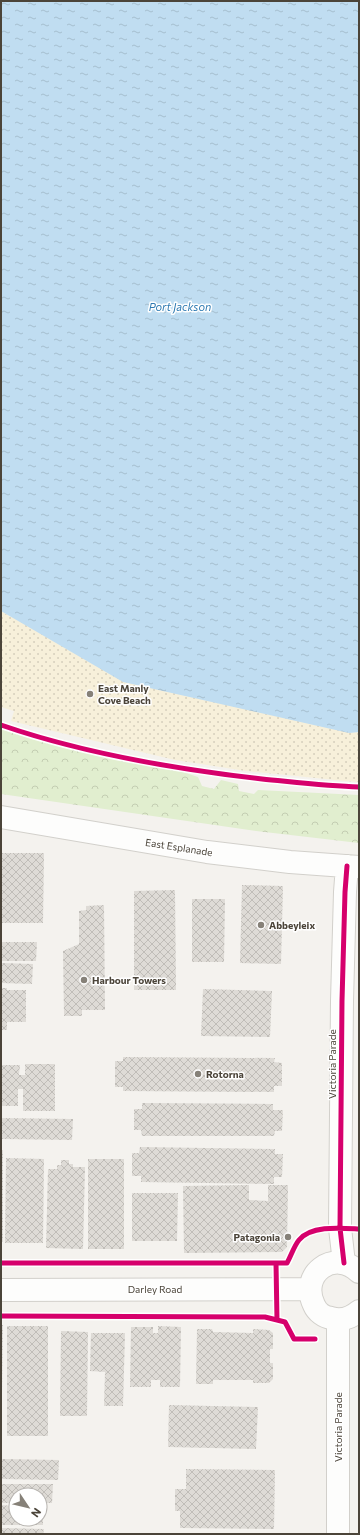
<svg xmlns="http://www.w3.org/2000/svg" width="360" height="1535" font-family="Commissioner,sans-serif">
<defs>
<pattern id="sand-dots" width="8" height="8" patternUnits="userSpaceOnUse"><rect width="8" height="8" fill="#f7f0da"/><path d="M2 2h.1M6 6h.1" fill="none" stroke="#d5cfbc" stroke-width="1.8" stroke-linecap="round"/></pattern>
<pattern id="park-crowns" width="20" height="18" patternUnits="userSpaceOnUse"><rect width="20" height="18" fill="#e1eecf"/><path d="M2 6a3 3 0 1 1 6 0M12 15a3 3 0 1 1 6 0" fill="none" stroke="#c3cdb2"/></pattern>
<pattern id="water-ripples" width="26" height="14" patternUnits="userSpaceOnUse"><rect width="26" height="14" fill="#c0ddf1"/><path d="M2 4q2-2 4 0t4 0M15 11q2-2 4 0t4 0" fill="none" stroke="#a6bfcf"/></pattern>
<pattern id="building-cross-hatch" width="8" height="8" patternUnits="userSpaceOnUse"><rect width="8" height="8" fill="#dedbd6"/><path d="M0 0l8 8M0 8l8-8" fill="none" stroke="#c0bdb8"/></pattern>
</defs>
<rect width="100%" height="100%" fill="#f4f2ee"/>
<path fill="url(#sand-dots)" d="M1,611L9,616L349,733L359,732V782L345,781L246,771L175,760L11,721L14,711L1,707Z"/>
<path fill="url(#park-crowns)" d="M1,725L83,748L162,765L198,777L202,786L214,789L221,780L238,784L239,791L254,794L258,790L359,795V843L256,831L1,794Z"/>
<path fill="url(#water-ripples)" d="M1,1H359V732L349,733L123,682L1,611Z"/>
<path fill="url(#building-cross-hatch)" d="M1,853H44L43,923H1Z
M242,885L283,886L281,964L240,963Z
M175,890L176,990H134V891Z
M192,899H225L224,962H192Z
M104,905L105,1010H82V1016H64L63,951L79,944V911L86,910V906Z
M1,942H37L36,961H1Z
M1,963L33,964L32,984L1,983Z
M1,988H7V990H26V1022H7V1030H1Z
M203,989L272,991L270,1037L201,1036Z
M123,1057L275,1058L274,1062L282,1063V1086H274V1092L123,1091V1087H115V1061H123Z
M25,1064H55V1111H23V1089H18V1106H1V1065H20L19,1075H25Z
M142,1103L273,1104V1110H283L282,1131H275L274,1136H142L141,1130H134V1109H142Z
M1,1118L73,1119L72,1140L1,1139Z
M140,1147L275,1149V1154H283L282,1177H274V1184L141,1182V1176H132V1153H139Z
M1,1150H3V1242H1Z
M6,1158L44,1159L43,1243H5Z
M88,1159H124V1249H88Z
M61,1160H69V1164H73V1167H85L83,1249L46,1248L48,1169H57V1165H61Z
M249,1185V1200L268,1201V1185H288L287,1247L282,1252L184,1253L183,1186Z
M132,1193H178L177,1241H132Z
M1,1325H3L2,1394H1Z
M7,1326H48V1436H7Z
M158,1326L181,1327L180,1387H160V1380H151V1387H130L131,1327H153V1333H158Z
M197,1329H212L213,1332L253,1333V1329L269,1330L273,1333V1349H270V1363H273V1379L269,1383H253V1380H213V1384H196Z
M61,1331L88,1332L87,1416H60Z
M91,1333H125L123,1406H104L105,1372L90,1371Z
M169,1405L258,1407L256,1449L168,1447Z
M1,1459L59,1460L58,1480L1,1479Z
M186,1469L275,1470L274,1529L180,1528V1511H175V1489H186Z
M1,1484H53L52,1503H40V1495H16V1503H1Z
M1,1505L16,1506V1519H40V1506H43V1525H1Z
M1,1528L44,1529L43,1534H1Z"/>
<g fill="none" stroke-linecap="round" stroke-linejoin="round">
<g stroke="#d2d0cb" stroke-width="24">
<path id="minor" d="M1,817L207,852L290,862L359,867
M344,1263L340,1228L342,1001L345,892L347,866
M359,1272C334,1248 299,1274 314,1305C317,1312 324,1317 331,1318C341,1321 351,1318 359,1311
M1,1290L310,1289
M338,1534V1320"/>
</g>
<use href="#minor" stroke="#fdfdfc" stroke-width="22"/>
<g stroke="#fff" stroke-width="8">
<path id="cycleway" d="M1,725C85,754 174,769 262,779C294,782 327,786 359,787
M1,1263H287C291,1256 294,1246 299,1240C311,1225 341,1228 359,1229
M276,1263L277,1320
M344,1263L340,1228L342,1001L345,892L347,866
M1,1316L265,1317L285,1322L294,1339H315"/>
</g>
<use href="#cycleway" stroke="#d6006c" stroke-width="5"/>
</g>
<g fill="#868178" stroke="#fff" stroke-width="1.5">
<circle cx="90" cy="694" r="4"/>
<circle cx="261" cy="925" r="4"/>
<circle cx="84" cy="980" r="4"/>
<circle cx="198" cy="1074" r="4"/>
<circle cx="288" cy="1237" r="4"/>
</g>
<g text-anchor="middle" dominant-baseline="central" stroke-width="3" stroke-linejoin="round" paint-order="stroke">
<g font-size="10" font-weight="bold" fill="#4b4439" stroke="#fff" text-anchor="start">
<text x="98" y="688">East Manly<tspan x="98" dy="12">Cove Beach</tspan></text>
<text x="269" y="925">Abbeyleix</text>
<text x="92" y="980">Harbour Towers</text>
<text x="206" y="1074">Rotorna</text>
<text x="280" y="1237" text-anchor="end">Patagonia</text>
</g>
<g font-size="10" fill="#4b4439" stroke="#fff">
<text transform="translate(179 847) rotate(9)">East Esplanade</text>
<text transform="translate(332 1064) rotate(-90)">Victoria Parade</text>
<text x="155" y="1289">Darley Road</text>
<text transform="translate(338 1427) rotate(-90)">Victoria Parade</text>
</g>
<g font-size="11" font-style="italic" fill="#2e7ab2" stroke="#fff">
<text x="180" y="306">Port Jackson</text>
</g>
</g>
<rect width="360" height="1535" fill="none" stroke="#4b4439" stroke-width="4"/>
<g transform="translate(28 1507) rotate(125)"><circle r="19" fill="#ffffff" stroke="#b7b4b0"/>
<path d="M0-3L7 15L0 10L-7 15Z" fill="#868178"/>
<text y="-6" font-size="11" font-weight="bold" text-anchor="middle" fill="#4b4439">N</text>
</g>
</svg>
